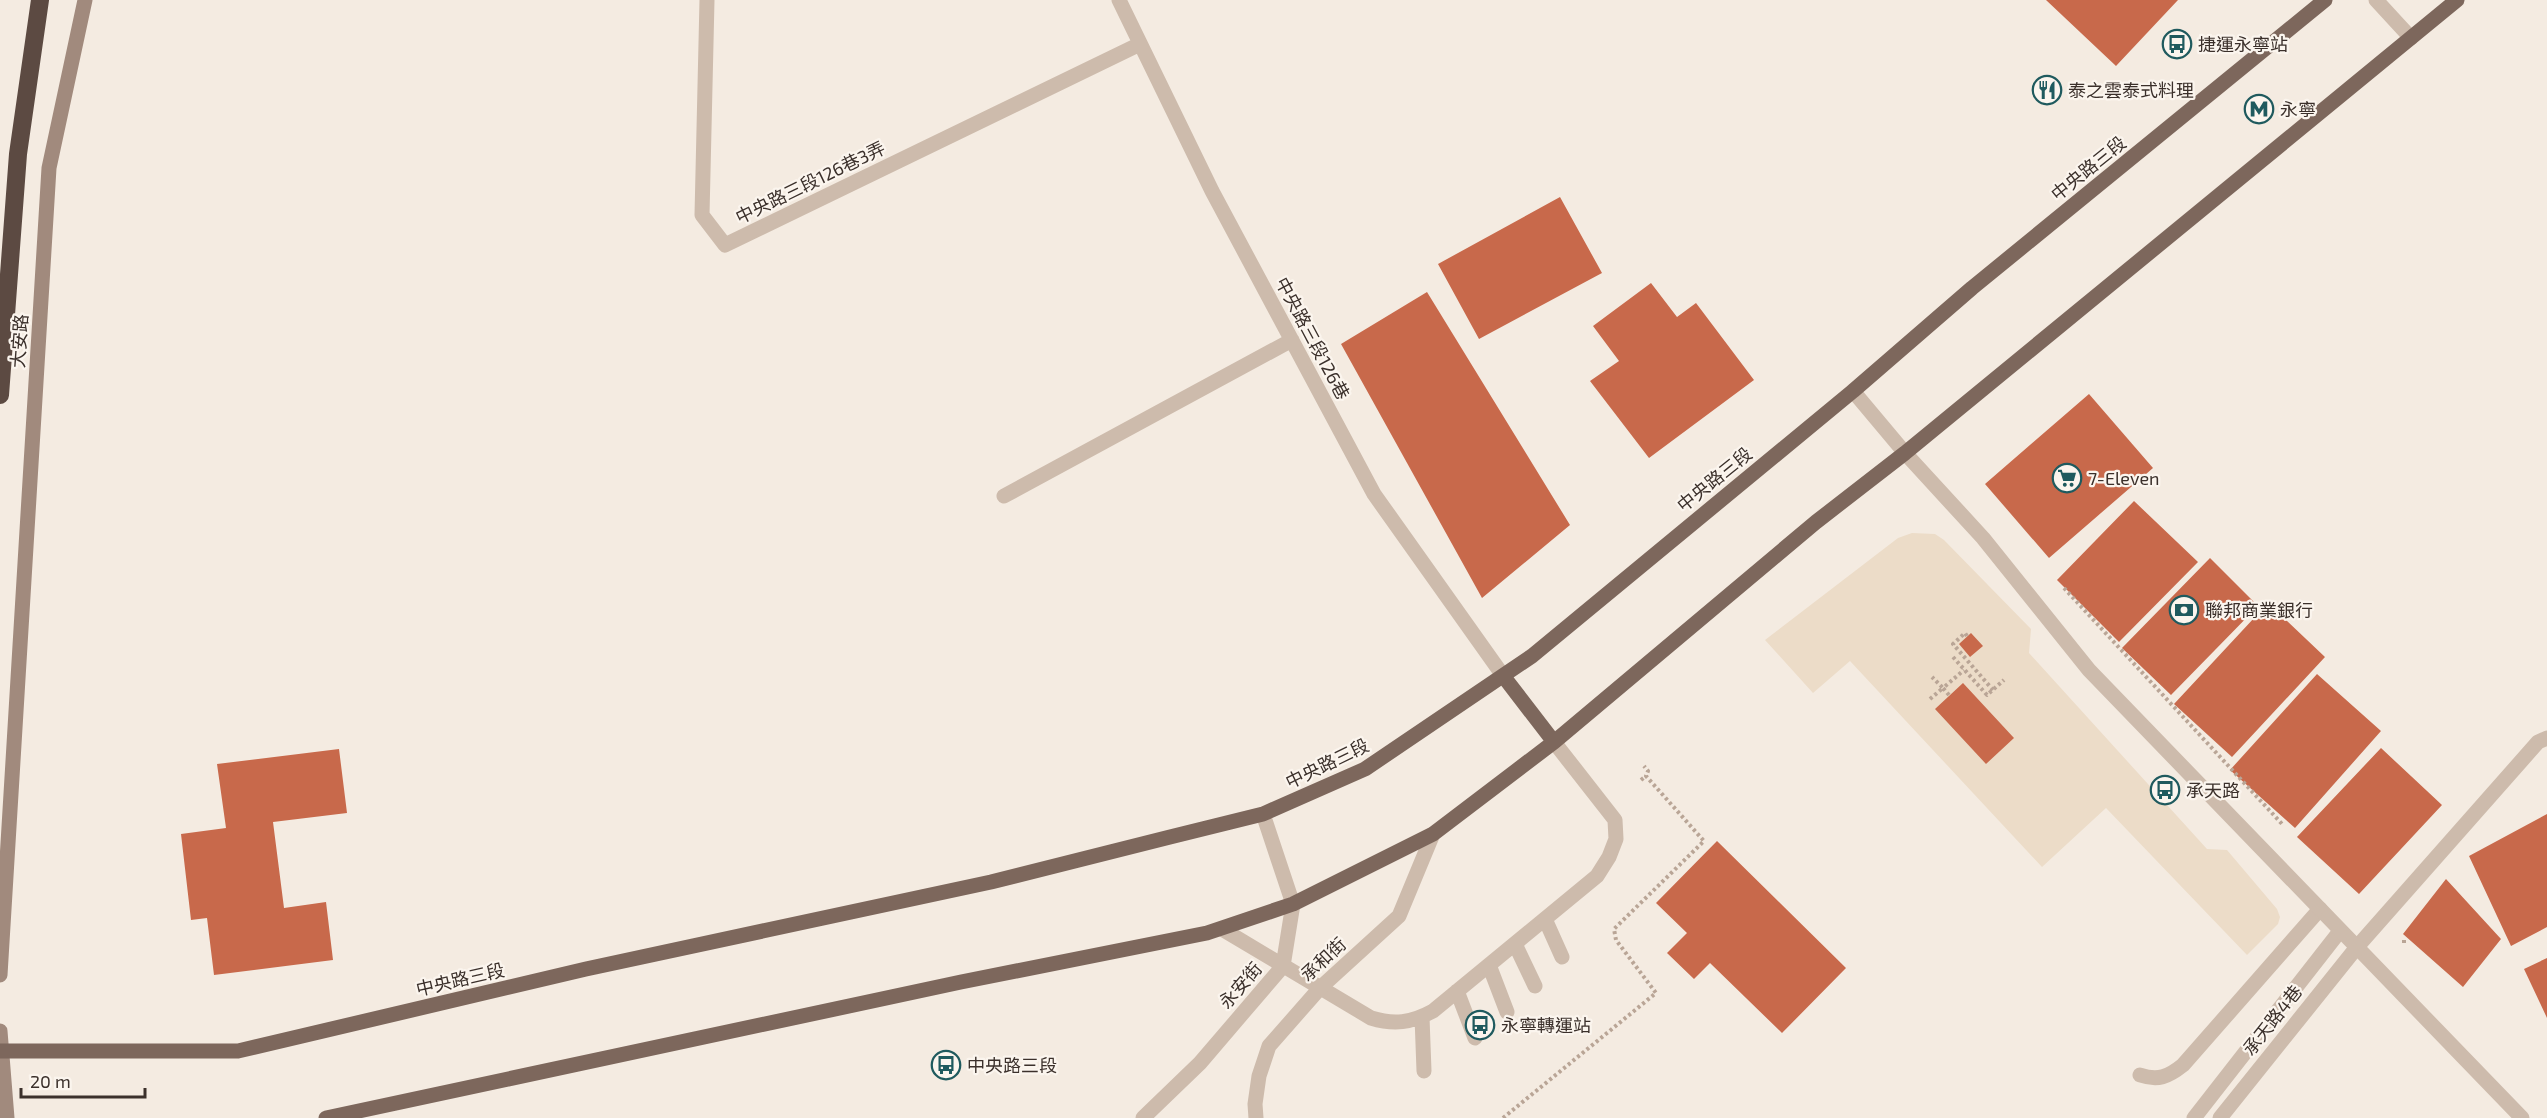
<svg xmlns="http://www.w3.org/2000/svg" width="2547" height="1118" font-family="'Exo 2','Noto Sans TC',sans-serif">
<rect width="100%" height="100%" fill="#f4ebe1"/>
<path fill="#ecdcc8" d="M1912,533L1935,534L1944,540L2031,629L2029,653L2207,849L2227,850L2277,909L2280,917L2278,924L2247,955L2106,808L2042,867L1850,661L1813,693L1765,640L1898,538Z"/>
<path fill="#c8694b" d="M2046,0H2178L2116,66Z
M1560,197L1602,273L1479,339L1438,264Z
M1651,283L1677,317L1696,303L1754,380L1649,458L1590,381L1619,361L1593,326Z
M1427,292L1570,525L1482,598L1341,344Z
M2089,394L2153,468L2049,558L1985,484Z
M2134,501L2198,562L2119,642L2057,580Z
M2210,558L2258,606L2171,695L2122,648Z
M2268,603L2325,657L2232,757L2174,704Z
M1971,633L1983,646L1970,657L1959,644Z
M2317,674L2381,731L2295,828L2230,770Z
M1963,683L2014,738L1986,764L1935,709Z
M2381,748L2442,805L2359,894L2297,837Z
M339,749L347,813L273,822L284,908L326,902L333,960L214,975L207,918L191,920L181,834L226,828L217,764Z
M2547,814V927L2511,946L2469,856Z
M1717,841L1846,968L1782,1033L1710,963L1694,979L1667,953L1687,933L1656,903Z
M2446,879L2501,939L2463,987L2403,934Z
M2547,958V1018L2524,969Z"/>
<g fill="none" stroke-linecap="round" stroke-linejoin="round">
<path stroke="#b9a596" stroke-width="4" stroke-dasharray="3 3" stroke-linecap="butt" d="M2064,588L2283,825
M1967,636L1965,633L1953,644L1993,690
M1953,657L1987,695L2004,680
M1949,695L1943,688L1964,670
M1930,699L1943,688L1932,677
M1641,780L1646,776
M2404,940V946
M1503,1118L1656,993L1616,940L1614,929L1704,841L1646,776L1648,771L1644,766"/>
<path stroke="#cdbbac" stroke-width="15" d="M707,0L702,215L725,245L1140,44
M1119,0L1212,191L1374,494L1504,677
M1004,496L1292,340
M1545,919L1562,957
M1222,929L1371,1018C1394,1025 1411,1023 1433,1011L1597,876L1609,857L1616,839L1615,820L1554,742
M1515,944L1535,986
M2357,947L2538,742L2547,738
M1489,965L1507,1012
M1457,991L1475,1038
M1422,1017L1424,1071
M2140,1075C2158,1081 2168,1077 2183,1065L2320,909
M1143,1118L1200,1063L1283,966L1293,904L1263,814
M2194,1118L2340,931"/>
<path stroke="#cdbbac" stroke-width="15" d="M2376,0L2411,38
M1853,391L1905,453L1983,538L2089,670L2522,1118
M1256,1118L1255,1104L1259,1076L1269,1046L1320,988L1399,916L1433,834
M2220,1118L2357,947"/>
<path stroke="#a18a7d" stroke-width="15" d="M0,975L49,168L85,0
M0,1031L7,1118"/>
<path stroke="#7d675c" stroke-width="15" d="M1504,677L1554,742
M0,1051H238L586,969L991,882L1170,837L1263,814L1365,769L1532,656L1853,391L1972,288L2325,0
M326,1118L961,982L1207,933L1293,904L1433,834L1554,742L1816,522L1905,453L2457,0"/>
<path stroke="#5c4a42" stroke-width="18" d="M0,395L18,154L40,0"/>
</g>
<defs>
<g id="bus-ring" transform="scale(1.5)"><circle r="9.5" fill="#fbf5ee" stroke="#1f5a5e" stroke-width="1.5"/><path d="M-5-6H5V4H4V6H2V4H-2V6H-4V4H-5ZM-3.5-4V0h7V-4ZM-3.5 1.2v1.5H-2V1.2ZM2 1.2v1.5H3.5V1.2Z" fill="#1f5a5e"/></g>
<g id="restaurant-ring" transform="scale(1.5)"><circle r="9.5" fill="#fbf5ee" stroke="#1f5a5e" stroke-width="1.5"/><path d="M-5-6h1v4h1v-4h1v4h1v-4h1v5L-1.5 .5V6h-2V.5L-5-1ZM5-6V6H3V1.5H1.5Q1.5-4 5-6Z" fill="#1f5a5e"/></g>
<g id="metro-ring" transform="scale(1.5)"><circle r="9.5" fill="#fbf5ee" stroke="#1f5a5e" stroke-width="1.5"/><path d="M-5.5 5V-5H-3L0 0L3-5H5.5V5H3V-.5L0 4L-3-.5V5Z" fill="#1f5a5e"/></g>
<g id="supermarket-ring" transform="scale(1.5)"><circle r="9.5" fill="#fbf5ee" stroke="#1f5a5e" stroke-width="1.5"/><path d="M-6-5.5h2.5l.6 2H6L4.5 2H-2.5L-4.4-4H-6ZM-1.5 3.2a1.3 1.3 0 1 0 .1 0ZM3 3.2a1.3 1.3 0 1 0 .1 0Z" fill="#1f5a5e"/></g>
<g id="bank-ring" transform="scale(1.5)"><circle r="9.5" fill="#fbf5ee" stroke="#1f5a5e" stroke-width="1.5"/><path d="M-6-4H6V4H-6ZM0-2.3a2.3 2.3 0 1 0 0 4.6a2.3 2.3 0 1 0 0-4.6Z" fill="#1f5a5e"/></g>
</defs>
<g fill-rule="evenodd">
<use href="#bus-ring" x="2177" y="44"/>
<use href="#restaurant-ring" x="2047" y="90"/>
<use href="#metro-ring" x="2259" y="109"/>
<use href="#supermarket-ring" x="2067" y="478"/>
<use href="#bank-ring" x="2184" y="610"/>
<use href="#bus-ring" x="2165" y="790"/>
<use href="#bus-ring" x="1480" y="1025"/>
<use href="#bus-ring" x="946" y="1065"/>
</g>
<g text-anchor="middle" dominant-baseline="central" stroke-width="4.5" stroke-linejoin="round" paint-order="stroke">
<g font-size="18" fill="#3b302b" stroke="#fbf5ee" text-anchor="start">
<text x="2198" y="44">捷運永寧站</text>
<text x="2068" y="90">泰之雲泰式料理</text>
<text x="2280" y="109">永寧</text>
<text x="2088" y="478">7-Eleven</text>
<text x="2205" y="610">聯邦商業銀行</text>
<text x="2186" y="790">承天路</text>
<text x="1501" y="1025">永寧轉運站</text>
<text x="967" y="1065">中央路三段</text>
</g>
<g font-size="18" fill="#3b302b" stroke="#fbf5ee">
<text transform="translate(2088 168) rotate(-39)">中央路三段</text>
<text transform="translate(810 182) rotate(-26)">中央路三段126巷3弄</text>
<text transform="translate(1313 338) rotate(62)">中央路三段126巷</text>
<text transform="translate(19 341) rotate(-86)">大安路</text>
<text transform="translate(1714 479) rotate(-39)">中央路三段</text>
<text transform="translate(1327 763) rotate(-26)">中央路三段</text>
<text transform="translate(1323 959) rotate(-43)">承和街</text>
<text transform="translate(460 979) rotate(-13)">中央路三段</text>
<text transform="translate(1240 985) rotate(-49)">永安街</text>
<text transform="translate(2272 1020) rotate(-52)">承天路4巷</text>
</g>
</g>
<path d="M21 1088v9h124v-9" fill="none" stroke="#3b302b" stroke-width="3"/>
<text x="30" y="1088" font-size="18" fill="#3b302b" stroke="#fbf5ee" stroke-width="4.5" paint-order="stroke">20 m</text>
</svg>
